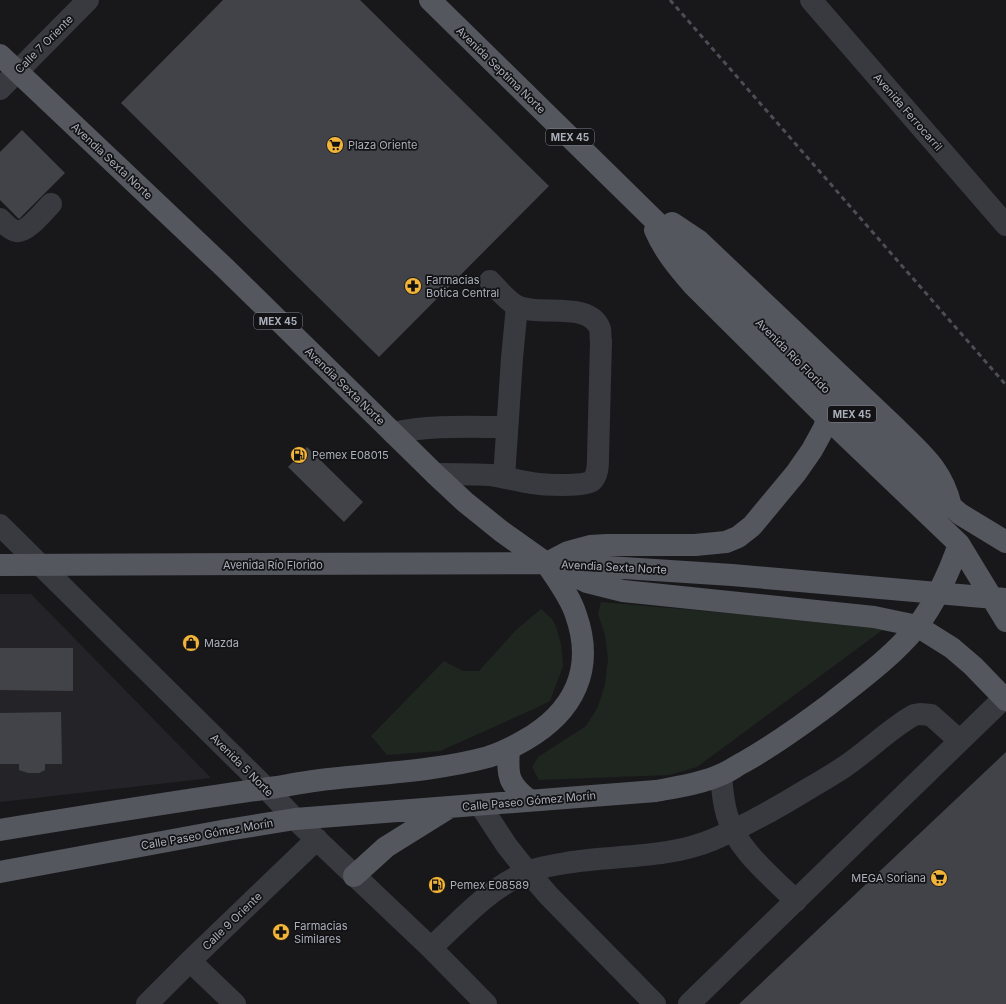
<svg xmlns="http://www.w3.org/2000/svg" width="1006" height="1004" font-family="Inter,sans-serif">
<rect width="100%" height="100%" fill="#18181b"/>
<path fill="#242428" d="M0,594H31L211,778L0,802Z"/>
<path fill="#1e261f" d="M601,602L738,614L884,629L697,767L669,775L539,780L532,767L538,757L586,726L598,707L605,684L608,659L605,635L598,614Z
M541,609L552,619L556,627L561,644L563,666L550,701L534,709L440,751L387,755L371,736L444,661L463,671H479L516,630Z"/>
<path fill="#424348" d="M223,0H360L549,186L379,357L121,103Z
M22,130L65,173L19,219L0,200V152Z
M307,447L363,502L344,522L288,467Z
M0,648H73V691L0,690Z
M61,712L62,764H45V770L39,773H28L19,770V764H0V713Z
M1006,752V1004H739Z"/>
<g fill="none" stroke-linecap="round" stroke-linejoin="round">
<path stroke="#393a40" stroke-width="22" d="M811,0L1006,225
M0,89L88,0
M0,219C4,223 10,230 16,231C27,233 44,211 51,204
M393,433C431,425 468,427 507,427
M435,474C453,474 472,474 490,475C505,477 518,481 532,483C543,485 585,487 592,481C598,475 598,465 598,458L601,341C600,338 601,333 600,329C590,300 538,317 517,306C506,300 498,289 490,281
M504,477L512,358L517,306
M0,525L266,788L295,819L431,948L486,1004
M721,775C722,788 723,802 727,815C737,850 771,876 796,901
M480,805L507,846L523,866L549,896L655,1004
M431,948C461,920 489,888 527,872C540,867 553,865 566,863C613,855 666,859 712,840C745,826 777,808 808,789C820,782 832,775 844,767C868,751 889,729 914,715L920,714L931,715L960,741
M190,961L235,1004
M147,1004L190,961L317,839
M689,1004L1004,698"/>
<path stroke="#55575f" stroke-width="22" d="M430,0L906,467L960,514L1006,542
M0,55L226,269L435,474L465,502L501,531L546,563L587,582L623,591L874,617L917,626L952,648L973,666L1006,700
M672,223L699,241L896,428C922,454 942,469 951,506
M655,230C664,251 679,269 694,286L827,418L959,544L1006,621
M549,562L568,552L590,546L607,545H695L726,542L738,537L752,526L796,473L812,450L824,428L827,418
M0,565L546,563L732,575L1006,599
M509,749C507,776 508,784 530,801
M0,830C92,815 184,800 277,787C294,784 311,781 329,779C382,773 436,771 488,757C501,753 513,747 525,740C574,712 595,669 576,615C570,596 557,580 546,563
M0,872L227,830L295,819L656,791C677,787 700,784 720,775C729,772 736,766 744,762C774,745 802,725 830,704C860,680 891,658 916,628C935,603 949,573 959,544
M354,876L386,847L447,809"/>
<path stroke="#4c4e55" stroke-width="3" stroke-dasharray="5 4" stroke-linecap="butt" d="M670,0L1006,385"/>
</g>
<defs>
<g id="supermarket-disc" transform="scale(0.9)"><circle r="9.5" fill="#f2b539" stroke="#131316"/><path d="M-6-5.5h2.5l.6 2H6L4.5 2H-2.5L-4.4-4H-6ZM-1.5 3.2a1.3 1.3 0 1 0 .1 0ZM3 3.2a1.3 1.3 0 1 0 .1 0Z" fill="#111"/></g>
<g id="pharmacy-disc" transform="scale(0.9)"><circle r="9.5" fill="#f2b539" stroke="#131316"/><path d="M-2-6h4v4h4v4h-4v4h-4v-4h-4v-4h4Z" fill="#111"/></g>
<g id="fuel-disc" transform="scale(0.9)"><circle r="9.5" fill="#f2b539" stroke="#131316"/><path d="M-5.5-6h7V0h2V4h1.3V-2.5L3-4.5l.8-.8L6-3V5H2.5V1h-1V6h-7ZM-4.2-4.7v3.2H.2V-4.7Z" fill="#111"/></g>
<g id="shop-disc" transform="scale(0.9)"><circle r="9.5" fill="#f2b539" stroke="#131316"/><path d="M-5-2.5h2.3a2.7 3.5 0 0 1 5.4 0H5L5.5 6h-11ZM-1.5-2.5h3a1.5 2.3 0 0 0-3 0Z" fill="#111"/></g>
</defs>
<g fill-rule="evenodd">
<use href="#supermarket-disc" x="335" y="145"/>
<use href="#pharmacy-disc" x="413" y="286"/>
<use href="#fuel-disc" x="299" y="455"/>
<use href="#shop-disc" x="191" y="643"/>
<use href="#supermarket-disc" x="939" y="878"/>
<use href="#fuel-disc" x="437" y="885"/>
<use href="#pharmacy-disc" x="281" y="932"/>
</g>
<g text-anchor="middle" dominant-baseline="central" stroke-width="3.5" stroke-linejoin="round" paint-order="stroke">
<g fill="#131316" stroke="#7d8089" stroke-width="1">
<rect x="546" y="129" width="48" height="16" rx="3"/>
<rect x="254" y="313" width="48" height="16" rx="3"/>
<rect x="828" y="406" width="48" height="16" rx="3"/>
</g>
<g font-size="10" font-weight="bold" fill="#abafba">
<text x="570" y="137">MEX 45</text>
<text x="278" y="321">MEX 45</text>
<text x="852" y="414">MEX 45</text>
</g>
<g font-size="11" fill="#abafba" stroke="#131316">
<text transform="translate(44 44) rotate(-45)">Calle 7 Oriente</text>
<text transform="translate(501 70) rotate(44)">Avenida Septima Norte</text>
<text transform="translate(908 112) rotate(49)">Avenida Ferrocarril</text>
<text transform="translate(112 161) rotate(43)">Avendia Sexta Norte</text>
<text transform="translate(793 356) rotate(45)">Avenida Río Florido</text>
<text transform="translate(345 386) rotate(44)">Avendia Sexta Norte</text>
<text x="273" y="565">Avenida Río Florido</text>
<text transform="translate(614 567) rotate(3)">Avendia Sexta Norte</text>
<text transform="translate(242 765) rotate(45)">Avenida 5 Norte</text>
<text transform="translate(529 801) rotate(-5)">Calle Paseo Gómez Morín</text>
<text transform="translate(207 834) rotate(-10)">Calle Paseo Gómez Morín</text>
<text transform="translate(232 921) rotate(-44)">Calle 9 Oriente</text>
</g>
<g font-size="11" fill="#abafba" stroke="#131316" text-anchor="start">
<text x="348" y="145">Plaza Oriente</text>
<text x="426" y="280">Farmacias<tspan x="426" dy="13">Botica Central</tspan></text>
<text x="312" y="455">Pemex E08015</text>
<text x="204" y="643">Mazda</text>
<text x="926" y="878" text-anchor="end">MEGA Soriana</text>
<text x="450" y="885">Pemex E08589</text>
<text x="294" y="926">Farmacias<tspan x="294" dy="13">Similares</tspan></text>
</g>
</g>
</svg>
